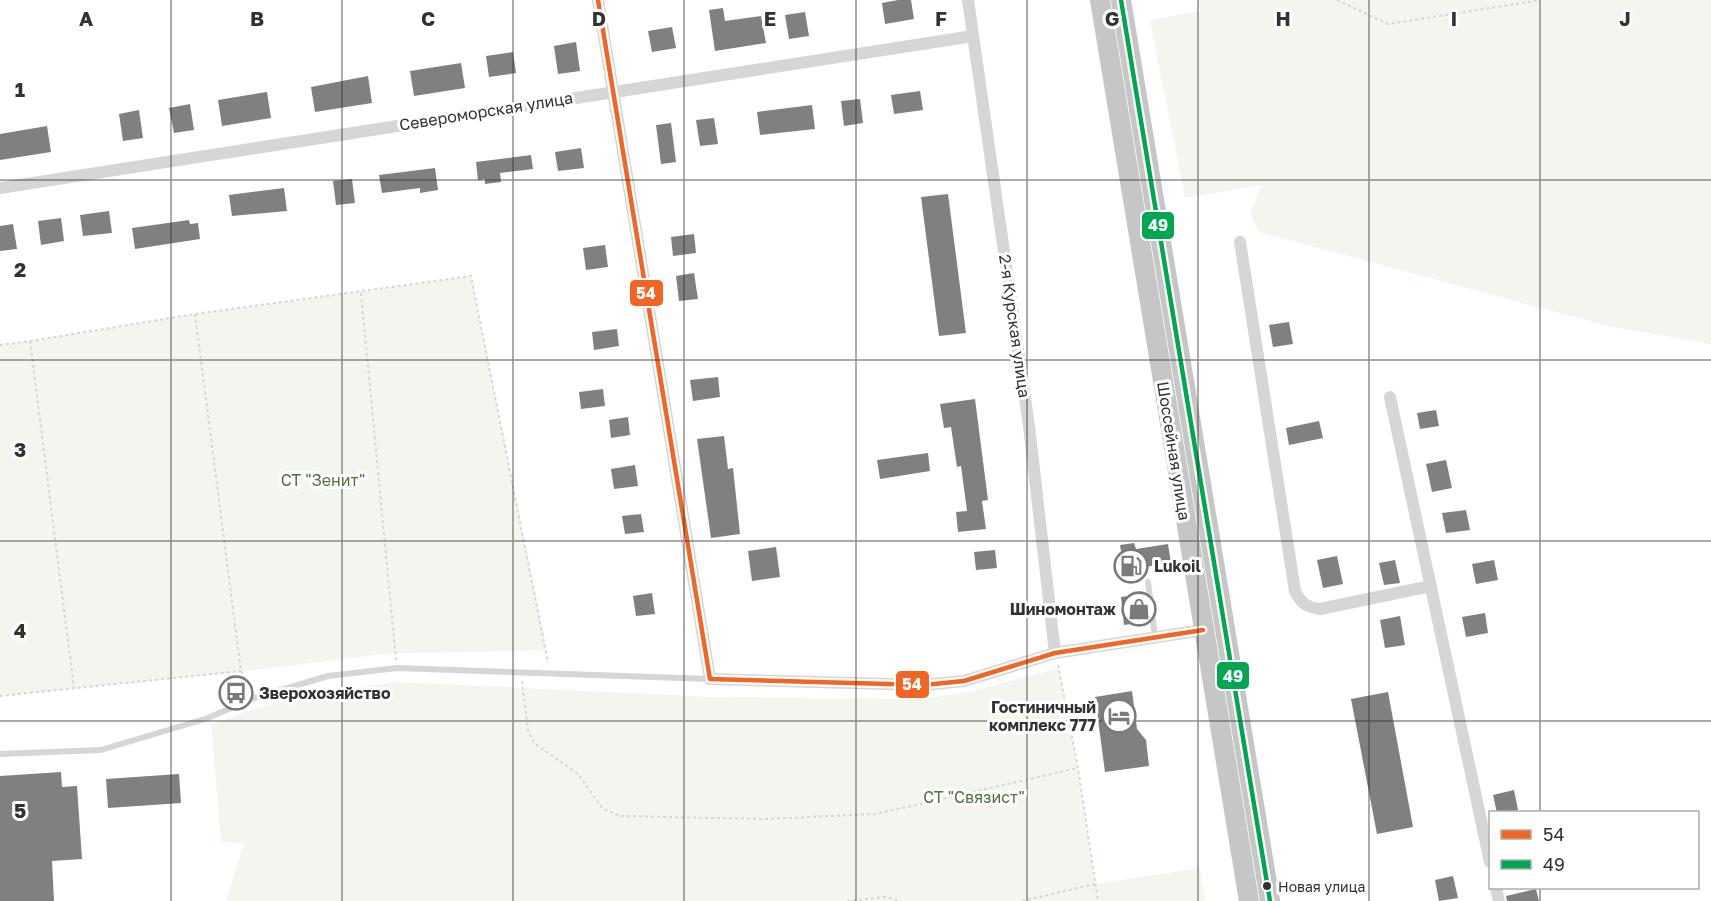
<svg xmlns="http://www.w3.org/2000/svg" width="1711" height="901" font-family="'Golos Text',sans-serif">
<rect width="100%" height="100%" fill="#fff"/>
<path fill="#f2f6ee" d="M1197,0H1711V344L1608,326L1259,232L1250,214L1261,185L1185,198L1150,20L1200,11Z
M471,276L547,650L384,654L241,672L0,696V345L30,341L195,314Z
M1059,668L1078,768L1095,884L1200,868L1205,901H226L244,843L221,842L211,725L257,708L326,691L399,682L711,697L923,699L969,692Z"/>
<path fill="#808080" d="M898,0H911L914,19L885,24L882,3Z
M723,8L725,21L761,16L766,43L715,51L709,10Z
M805,12L809,36L789,39L785,15Z
M672,27L676,48L652,52L648,31Z
M576,42L580,71L558,74L554,46Z
M513,52L516,73L489,77L486,56Z
M461,63L465,88L414,96L410,71Z
M368,76L372,103L315,112L311,87Z
M920,91L923,110L894,114L891,95Z
M267,92L271,118L222,126L218,100Z
M860,99L863,123L844,126L841,101Z
M190,104L194,130L174,133L169,108Z
M812,105L815,129L760,135L757,112Z
M139,110L143,138L123,141L119,114Z
M714,118L718,144L700,146L696,120Z
M671,123L676,162L661,164L656,125Z
M47,126L51,152L0,160V134Z
M581,148L584,168L558,171L555,152Z
M531,155L533,169L500,173L501,182L485,184V179L478,180L476,162Z
M435,168L438,190L420,193V188L382,193L379,175Z
M352,179L355,203L336,205L333,181Z
M284,188L287,211L232,216L229,195Z
M948,194L966,333L939,336L921,197Z
M109,211L112,233L83,236L80,215Z
M61,218L64,241L41,245L38,221Z
M189,220L190,224L198,223L200,239L135,249L132,228Z
M13,224L17,249L0,251V226Z
M694,234L696,253L673,256L671,237Z
M605,245L608,267L586,270L583,248Z
M694,273L698,299L679,301L676,276Z
M1289,322L1293,344L1273,347L1269,325Z
M617,329L619,346L594,350L592,332Z
M718,377L720,397L693,401L690,380Z
M603,389L605,406L581,409L579,392Z
M975,399L988,500L982,501L986,529L958,532L956,512L967,511L961,466L957,467L951,427L944,428L940,404Z
M1436,410L1439,426L1420,429L1417,413Z
M628,417L630,435L611,438L609,420Z
M1319,421L1323,438L1289,445L1286,428Z
M724,436L728,469L733,468L740,534L711,538L697,439Z
M928,453L930,471L880,479L877,460Z
M1446,460L1452,488L1432,492L1426,464Z
M635,465L638,486L614,489L611,469Z
M1466,510L1470,530L1446,533L1442,513Z
M641,514L644,532L625,534L622,516Z
M1134,543L1136,549L1168,544L1171,563L1139,568L1140,575L1125,577L1120,545Z
M776,547L780,577L752,581L748,551Z
M995,550L997,568L976,570L974,552Z
M1337,556L1343,584L1323,588L1317,560Z
M1395,560L1400,583L1384,585L1379,563Z
M1494,560L1498,580L1476,584L1472,564Z
M652,593L655,614L636,616L633,596Z
M1136,595L1141,598L1144,622L1124,625L1121,597Z
M1485,613L1488,633L1466,637L1462,617Z
M1400,616L1405,645L1385,648L1380,620Z
M1132,691L1137,729L1146,740L1149,766L1105,772L1095,697Z
M1388,692L1413,827L1377,834L1351,699Z
M61,772L62,787L77,786L82,859L52,861L54,901H0V776Z
M179,774L181,803L108,808L106,779Z
M1514,790L1518,810L1497,813L1493,795Z
M1453,876L1458,898L1439,901L1435,880Z
M1536,889L1539,901H1507L1506,896Z"/>
<g fill="none" stroke-linecap="round" stroke-linejoin="round">
<path stroke="#d6d6d6" stroke-width="2" stroke-dasharray="3 3" stroke-linecap="butt" d="M1337,0L1388,24L1541,0
M361,293L396,660
M195,314L241,671L250,690
M30,341L74,688
M0,345L30,341L195,314L471,276L548,663
M1058,665L1078,768L1098,901
M522,681L528,730L534,743L578,774L603,809L620,816L765,819L876,814L1078,768
M0,696L241,671
M847,901L885,897L901,901
M1022,901L1095,884"/>
<path stroke="#d6d6d6" stroke-width="6" d="M1148,582L1155,637
M0,754L101,750L208,718L254,698L328,676L397,668L710,679"/>
<path stroke="#d6d6d6" stroke-width="12" d="M598,0L710,679L924,685L964,681L1055,653L1203,630
M968,0L1029,426L1055,653
M0,188L973,36
M1240,242L1295,591C1301,604 1307,607 1320,609L1431,586
M1390,397L1490,862
M1496,888L1499,901"/>
<path stroke="#c6c6c6" stroke-width="20" d="M1100,0L1249,901
M1121,0L1270,901"/>
<g stroke="#fff" stroke-width="9">
<path id="bus-1" d="M598,0L710,679L924,685L964,681L1055,653L1203,630"/>
</g>
<g stroke="#fff" stroke-width="9">
<path id="bus-2" d="M1121,0L1270,901"/>
</g>
<use href="#bus-1" stroke="#f26522" stroke-width="4.5"/>
<use href="#bus-2" stroke="#00a651" stroke-width="4.5"/>
</g>
<path fill="none" stroke="#323232" stroke-width="1.5" stroke-opacity="0.55" d="M171,0V901M342,0V901M513,0V901M684,0V901M856,0V901M1027,0V901M1198,0V901M1369,0V901M1540,0V812M0,180H1711M0,360H1711M0,541H1711M0,721H1711M1540,888V901"/>
<defs>
<g id="fuel-ring" transform="scale(1.725)"><circle r="9.5" fill="#fff" stroke="#7a7a7a" stroke-width="1.5"/><path d="M-5.5-6h7V0h2V4h1.3V-2.5L3-4.5l.8-.8L6-3V5H2.5V1h-1V6h-7ZM-4.2-4.7v3.2H.2V-4.7Z" fill="#7a7a7a"/></g>
<g id="shop-ring" transform="scale(1.725)"><circle r="9.5" fill="#fff" stroke="#7a7a7a" stroke-width="1.5"/><path d="M-5-2.5h2.3a2.7 3.5 0 0 1 5.4 0H5L5.5 6h-11ZM-1.5-2.5h3a1.5 2.3 0 0 0-3 0Z" fill="#7a7a7a"/></g>
<g id="bus-ring" transform="scale(1.725)"><circle r="9.5" fill="#fff" stroke="#7a7a7a" stroke-width="1.5"/><path d="M-5-6H5V4H4V6H2V4H-2V6H-4V4H-5ZM-3.5-4V0h7V-4ZM-3.5 1.2v1.5H-2V1.2ZM2 1.2v1.5H3.5V1.2Z" fill="#7a7a7a"/></g>
<g id="hotel-ring" transform="scale(1.725)"><circle r="9.5" fill="#fff" stroke="#7a7a7a" stroke-width="1.5"/><path d="M-6-4.5h1.5V1H6V5H4.5V3h-9V5H-6ZM-4 0a1.8 1.8 0 1 1 3.6 0ZM.5 0V-2.5h3Q6-2.5 6 0Z" fill="#7a7a7a"/></g>
</defs>
<g fill-rule="evenodd">
<use href="#fuel-ring" x="1131" y="566"/>
<use href="#shop-ring" x="1139" y="609"/>
<use href="#bus-ring" x="236" y="693"/>
<use href="#hotel-ring" x="1119" y="716"/>
</g>
<circle fill="#323232" stroke="#fff" stroke-width="2" cx="1267" cy="886" r="5"/>
<g text-anchor="middle" dominant-baseline="central" stroke-width="6" stroke-linejoin="round" paint-order="stroke">
<g font-size="14" fill="#323232" stroke="#fff" text-anchor="start">
<text x="1278" y="886">Новая улица</text>
</g>
<g font-size="16" fill="#323232" stroke="#fff">
<text transform="translate(486 111) rotate(-9)">Североморская улица</text>
<text transform="translate(1015 326) rotate(82)">2-я Курская улица</text>
<text transform="translate(1174 451) rotate(81)">Шоссейная улица</text>
</g>
<g font-size="16" fill="#51723b" stroke="#fff">
<text x="323" y="480">СТ "Зенит"</text>
<text x="974" y="797">СТ "Связист"</text>
</g>
<g font-size="16" font-weight="bold" fill="#323232" stroke="#fff" text-anchor="start">
<text x="1154" y="566">Lukoil</text>
<text x="1116" y="609" text-anchor="end">Шиномонтаж</text>
<text x="259" y="693">Зверохозяйство</text>
<text x="1096" y="707" text-anchor="end">Гостиничный<tspan x="1096" dy="18">комплекс 777</tspan></text>
</g>
</g>
<g font-size="20" text-anchor="middle" font-weight="bold" fill="#323232" stroke="#fff" stroke-width="6" stroke-linejoin="round" paint-order="stroke">
<text x="86" y="26">A</text>
<text x="257" y="26">B</text>
<text x="428" y="26">C</text>
<text x="599" y="26">D</text>
<text x="770" y="26">E</text>
<text x="941" y="26">F</text>
<text x="1112" y="26">G</text>
<text x="1283" y="26">H</text>
<text x="1454" y="26">I</text>
<text x="1625" y="26">J</text>
<text x="20" y="97">1</text>
<text x="20" y="277">2</text>
<text x="20" y="457">3</text>
<text x="20" y="638">4</text>
<text x="20" y="818">5</text>
</g>
<g stroke="#fff" stroke-width="2">
<rect x="1141" y="211" width="34" height="29" rx="6" fill="#00a651"/>
<rect x="629" y="279" width="35" height="28" rx="6" fill="#f26522"/>
<rect x="1216" y="661" width="34" height="29" rx="6" fill="#00a651"/>
<rect x="895" y="670" width="35" height="29" rx="6" fill="#f26522"/>
</g>
<g font-size="16" text-anchor="middle" font-weight="bold" fill="#fff">
<text x="1158" y="231">49</text>
<text x="646" y="299">54</text>
<text x="1233" y="682">49</text>
<text x="912" y="690">54</text>
</g>
<rect x="1489" y="811" width="210" height="78" fill="#ffffff" stroke="#adadad" stroke-width="1.5"/>
<rect x="1501" y="830" width="30" height="9" fill="#f26522" stroke="#adadad" stroke-width="1.5"/>
<text x="1543" y="841" font-size="18" fill="#323232">54</text>
<rect x="1501" y="860" width="30" height="9" fill="#00a651" stroke="#adadad" stroke-width="1.5"/>
<text x="1543" y="871" font-size="18" fill="#323232">49</text>
</svg>
